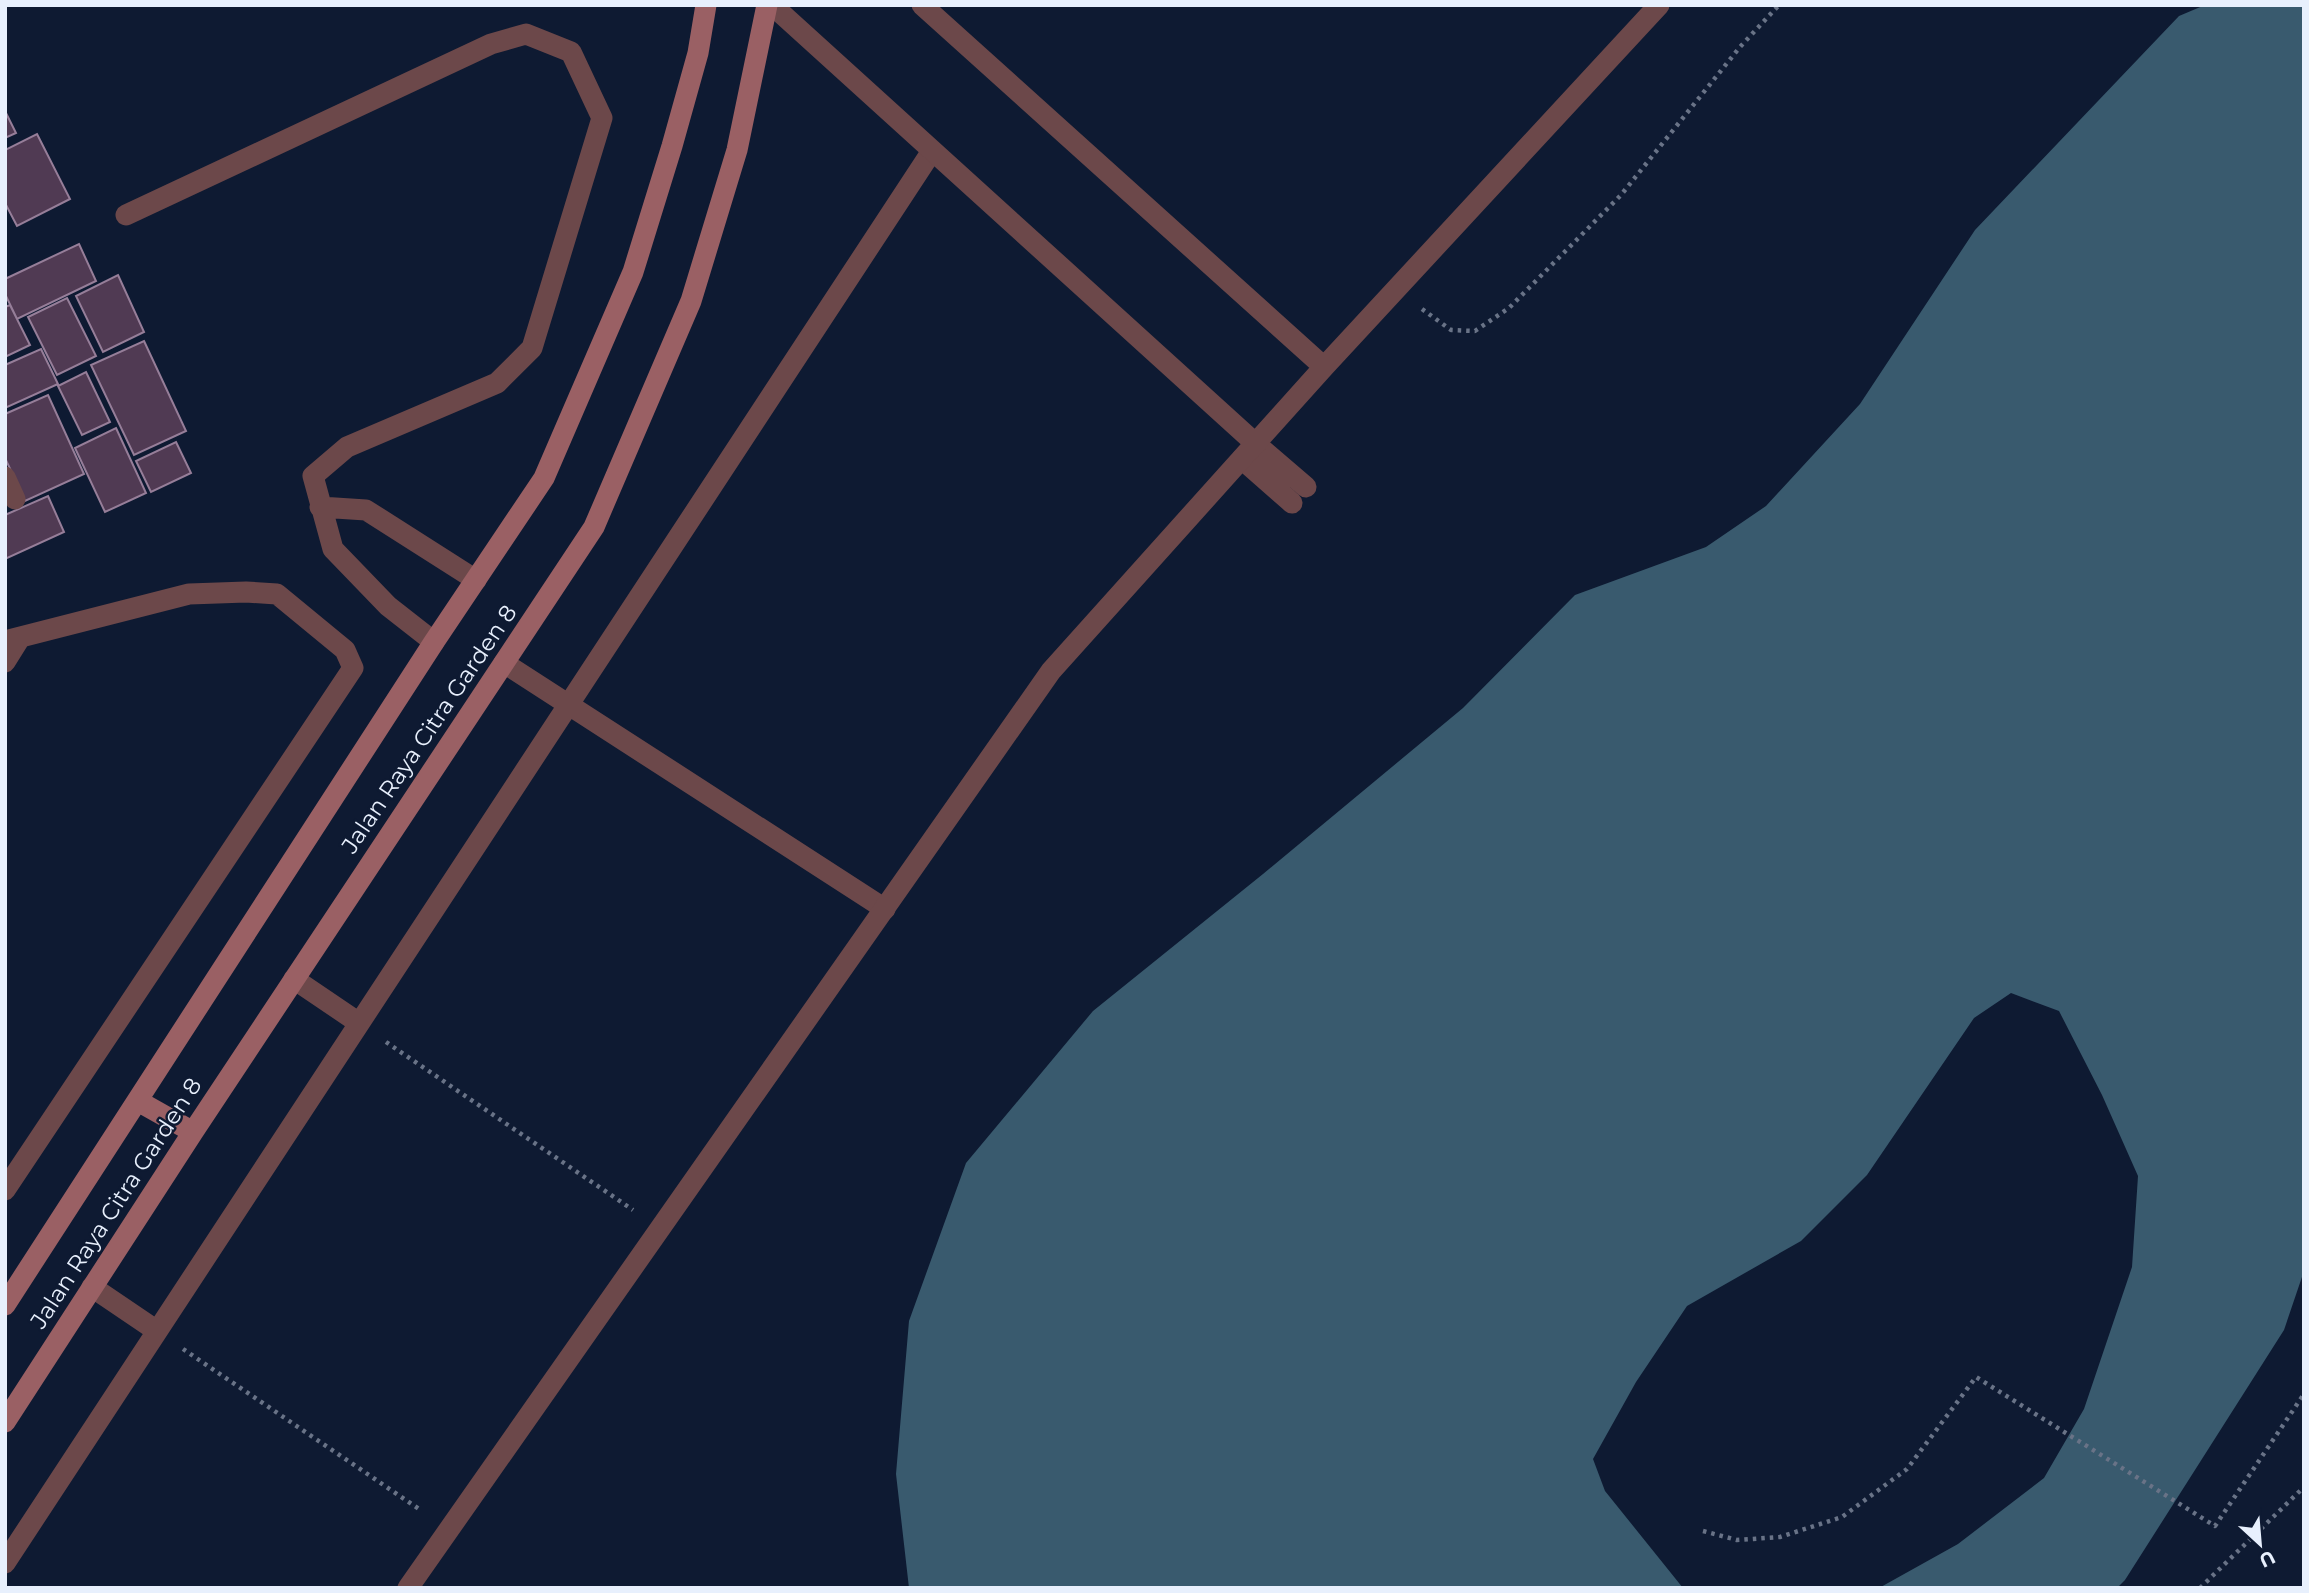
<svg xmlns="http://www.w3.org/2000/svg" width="2309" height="1593" font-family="Montserrat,sans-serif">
<rect width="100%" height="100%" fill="#0e1a32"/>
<path fill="#395a6e" d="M2205,5H2304V1271L2284,1330L2125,1580L2117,1588H1879L1958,1544L2044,1478L2084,1409L2132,1267L2138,1176L2102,1095L2059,1011L2011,993L1974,1018L1867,1175L1801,1241L1687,1306L1636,1382L1593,1459L1605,1491L1683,1588H909L896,1474L909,1321L966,1163L1093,1011L1263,874L1463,708L1575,595L1706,547L1766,506L1860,404L1975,230L2179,16Z"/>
<path fill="#503a53" stroke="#967e99" stroke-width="2" d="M5,111L16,133L5,138Z
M37,134L70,199L17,226L5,203V150Z
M79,244L96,281L17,319L5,294V279Z
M118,275L144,332L103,352L76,296Z
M67,298L96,356L57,375L28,317Z
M10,305L30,345L5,357V307Z
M144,341L186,431L134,455L91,365Z
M41,349L58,384L5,408V365Z
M86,372L110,422L82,435L58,386Z
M48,395L84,474L25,501L5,458V414Z
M116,428L146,493L105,512L75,448Z
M176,442L191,473L151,492L136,461Z
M48,496L64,532L5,559V515Z"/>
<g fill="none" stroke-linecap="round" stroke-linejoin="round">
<path stroke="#697387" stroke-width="4.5" stroke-dasharray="3.5 5" stroke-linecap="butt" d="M1422,309L1451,330L1475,331L1509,308L1621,195L1740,47L1779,5
M386,1042L633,1210
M183,1349L422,1511
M1703,1531L1737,1540L1780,1537L1842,1517L1907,1469L1976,1377L2215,1526L2304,1394
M2200,1588L2304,1487"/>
<path stroke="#6c484a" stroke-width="21" d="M126,215L491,44L526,34L571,52L602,118L532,348L497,383L347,447L313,476L333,549L388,606L434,642
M1256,444L1306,487
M1242,459L1292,503
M320,507L366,510L476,580
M504,663L885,909
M294,979L359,1023
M92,1287L157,1331
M5,1563L932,151"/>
<path stroke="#6c484a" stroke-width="21" d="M772,5L1256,444
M922,5L1324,367
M5,477L15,499
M5,641L189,594L246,592L277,594L345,650L353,668L5,1190
M5,662L20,638
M408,1588L1051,671L1324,367L1659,5"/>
<path stroke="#9a6064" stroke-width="21" d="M138,1101L193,1132
M5,1305L434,642L544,478L633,272L672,146L698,53L706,5
M5,1422L193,1132L594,527L691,301L737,150L767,5"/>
</g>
<g text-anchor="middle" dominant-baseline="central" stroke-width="5" stroke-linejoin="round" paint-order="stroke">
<g font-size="23" fill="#e8f0fd" stroke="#0e1a32">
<text transform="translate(429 729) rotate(-56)">Jalan Raya Citra Garden 8</text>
<text transform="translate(116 1203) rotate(-57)">Jalan Raya Citra Garden 8</text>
</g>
</g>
<rect width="2309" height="1593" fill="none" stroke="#e8f0fd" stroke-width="14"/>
<g transform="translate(2260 1544) rotate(154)" stroke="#0e1a32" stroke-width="5" paint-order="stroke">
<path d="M0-5L12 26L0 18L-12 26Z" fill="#e8f0fd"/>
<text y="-10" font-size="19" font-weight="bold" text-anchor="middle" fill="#e8f0fd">U</text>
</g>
</svg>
